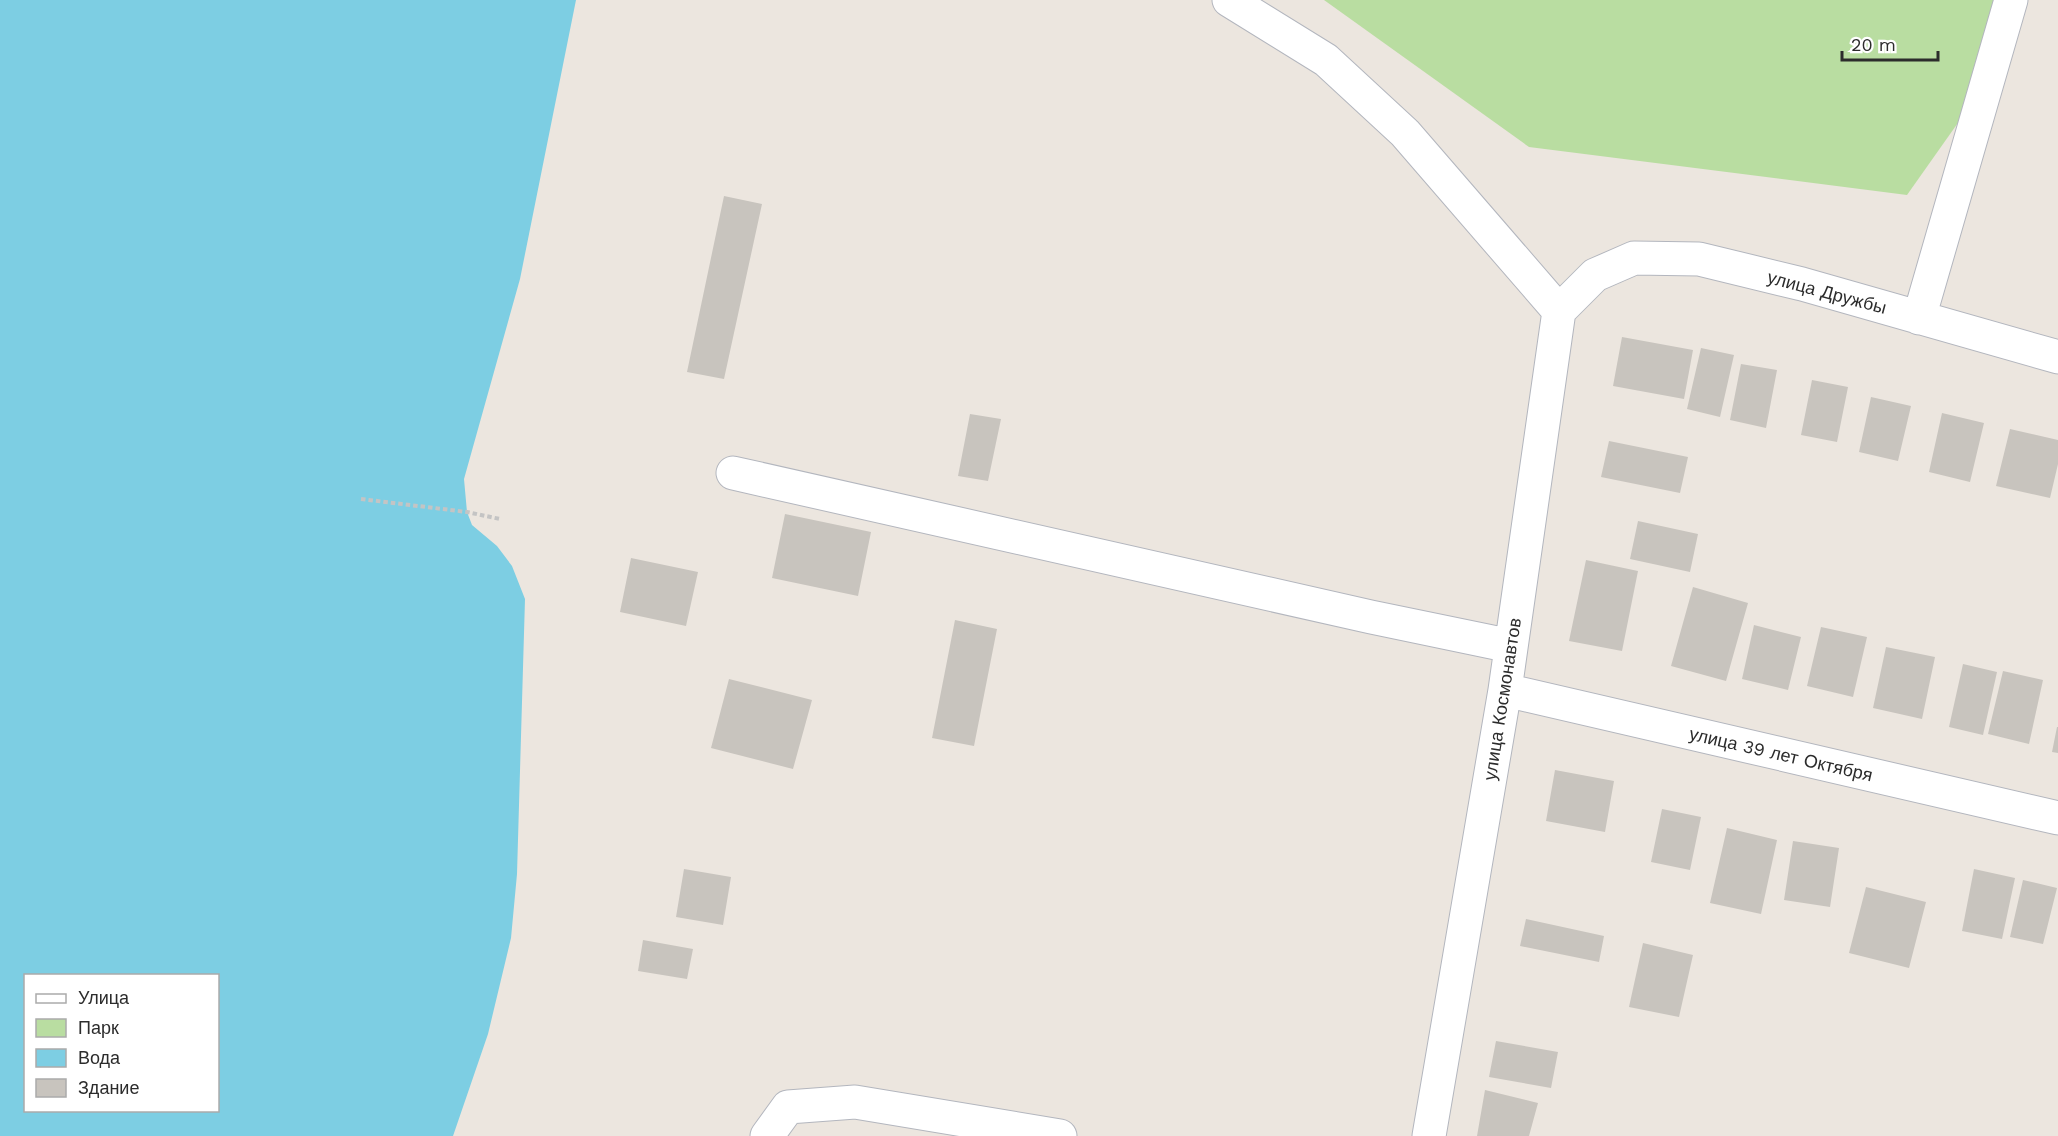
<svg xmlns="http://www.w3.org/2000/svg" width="2058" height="1136" font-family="'Work Sans',sans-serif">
<rect width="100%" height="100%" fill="#ece6df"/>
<path fill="#b9dda1" d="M1324,0H1999L1972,103L1907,195L1529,147Z"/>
<path fill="#7dcee3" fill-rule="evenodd" d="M0,0H576L520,279L464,479L467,512L472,525L497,546L512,566L525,599L517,874L511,938L488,1034L453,1136H0ZM26,976H218V1110H26Z"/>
<path fill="#c8c4be" d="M724,196L762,204L724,379L687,372Z
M1622,337L1693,350L1684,399L1613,386Z
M1701,348L1734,355L1720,417L1687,409Z
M1741,364L1777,370L1766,428L1730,420Z
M1812,380L1848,387L1837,442L1801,435Z
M1871,397L1911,406L1898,461L1859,452Z
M1942,413L1984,423L1970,482L1929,472Z
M970,414L1001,419L988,481L958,476Z
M2010,429L2058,440V464L2050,498L1996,486Z
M1609,441L1688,457L1680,493L1601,477Z
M785,514L871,532L858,596L772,578Z
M1638,521L1698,534L1690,572L1630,559Z
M631,558L698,572L686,626L620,612Z
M1586,560L1638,571L1622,651L1569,641Z
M1693,587L1748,603L1726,681L1671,666Z
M955,620L997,629L974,746L932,738Z
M1754,625L1801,637L1788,690L1742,679Z
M1821,627L1867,637L1853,697L1807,686Z
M1886,647L1935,657L1922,719L1873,708Z
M1963,664L1997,672L1983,735L1949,727Z
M2003,671L2043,680L2029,744L1988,734Z
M729,679L812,700L793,769L711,748Z
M2057,727H2058V753L2052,752Z
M1555,770L1614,781L1605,832L1546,821Z
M1662,809L1701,817L1690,870L1651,862Z
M1727,828L1777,840L1761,914L1710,903Z
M1793,841L1839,848L1830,907L1784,900Z
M684,869L731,877L723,925L676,917Z
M1974,869L2015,878L2002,939L1962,931Z
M2023,880L2057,888L2043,944L2010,937Z
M1866,887L1926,902L1909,968L1849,953Z
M1526,919L1604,936L1599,962L1520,946Z
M643,940L693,949L687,979L638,971Z
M1643,943L1693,955L1679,1017L1629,1007Z
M1496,1041L1558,1052L1551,1088L1489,1077Z
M1485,1090L1538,1103L1529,1136H1477Z"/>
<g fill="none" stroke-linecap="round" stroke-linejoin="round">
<g stroke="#b3b6be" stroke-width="35">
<path id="minor" d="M1229,0L1326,60L1405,133L1559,311
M1919,318L2011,0
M733,473L1371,617L1511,646
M1505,690L2058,818
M767,1136L788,1107L855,1102L1060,1136
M1429,1136L1505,690L1559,311L1595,275L1634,258L1699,259L1802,284L2058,357"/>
</g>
<path stroke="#c4c4c4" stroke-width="4" stroke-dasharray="4.5 3" stroke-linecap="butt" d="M361,499L467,512L500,519"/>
<use href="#minor" stroke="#fff" stroke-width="33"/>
</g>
<g text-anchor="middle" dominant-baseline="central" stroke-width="4.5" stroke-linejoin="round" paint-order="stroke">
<g font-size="18" fill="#2c2c2c" stroke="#fff">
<text transform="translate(1827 292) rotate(15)">улица Дружбы</text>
<text transform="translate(1502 699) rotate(-81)">улица Космонавтов</text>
<text transform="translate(1781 754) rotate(13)">улица 39 лет Октября</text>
</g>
</g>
<rect x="24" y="974" width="195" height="138" fill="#ffffff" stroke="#ababab" stroke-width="1.5"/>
<rect x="36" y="994" width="30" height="9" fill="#ffffff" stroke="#ababab" stroke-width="1.5"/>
<text x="78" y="1004" font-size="18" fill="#2c2c2c">Улица</text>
<rect x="36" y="1019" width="30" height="18" fill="#b9dda1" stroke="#ababab" stroke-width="1.5"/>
<text x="78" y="1034" font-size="18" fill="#2c2c2c">Парк</text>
<rect x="36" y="1049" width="30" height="18" fill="#7dcee3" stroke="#ababab" stroke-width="1.5"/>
<text x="78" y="1064" font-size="18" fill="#2c2c2c">Вода</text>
<rect x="36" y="1079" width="30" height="18" fill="#c8c4be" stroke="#ababab" stroke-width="1.5"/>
<text x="78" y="1094" font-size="18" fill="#2c2c2c">Здание</text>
<path d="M1842 51v9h96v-9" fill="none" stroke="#2c2c2c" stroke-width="3"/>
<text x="1851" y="51" font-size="18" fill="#2c2c2c" stroke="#ffffff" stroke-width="4.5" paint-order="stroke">20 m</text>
</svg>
